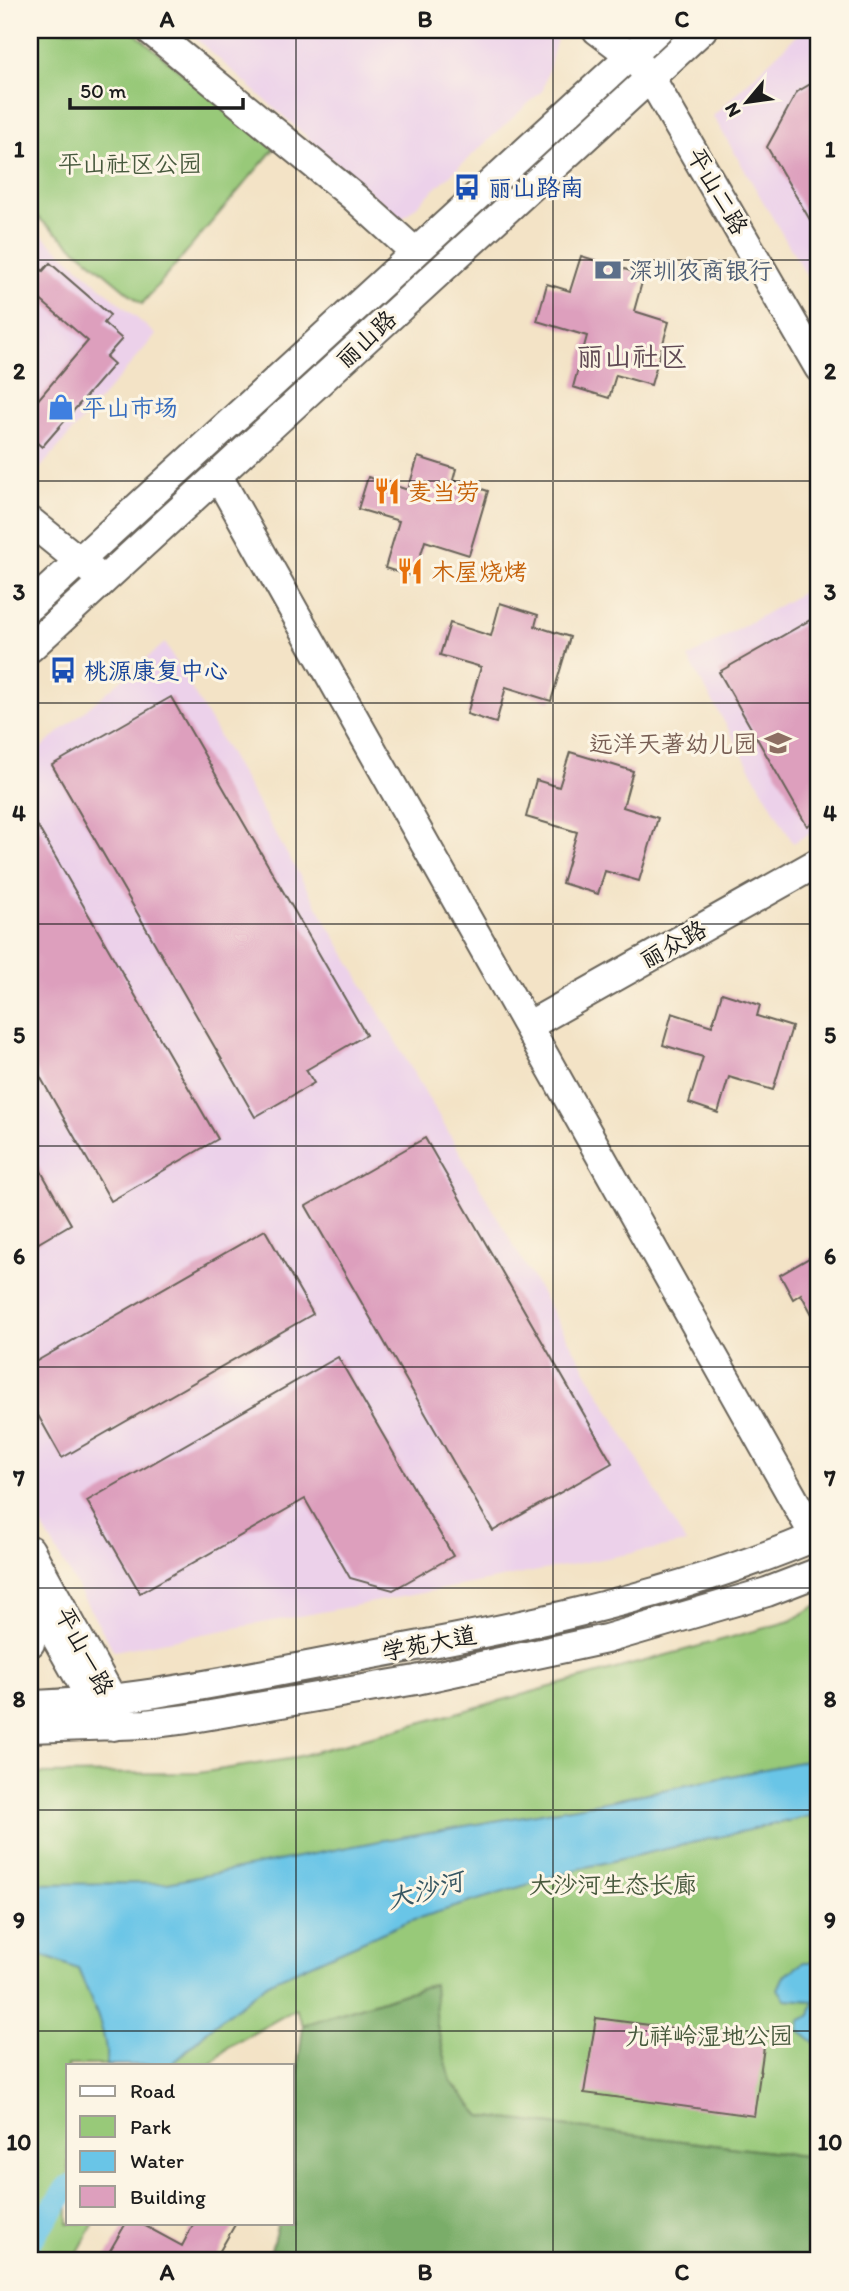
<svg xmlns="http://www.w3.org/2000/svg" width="849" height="2291" font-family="Itim,'LXGW WenKai TC',sans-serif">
<rect width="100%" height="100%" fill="#fcf5e5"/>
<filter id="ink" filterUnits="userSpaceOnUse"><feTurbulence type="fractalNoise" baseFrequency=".0143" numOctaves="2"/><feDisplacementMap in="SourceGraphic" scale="14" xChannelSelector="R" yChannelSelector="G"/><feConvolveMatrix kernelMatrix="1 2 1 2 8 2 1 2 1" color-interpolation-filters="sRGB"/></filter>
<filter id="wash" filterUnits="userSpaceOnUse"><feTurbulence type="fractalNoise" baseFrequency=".00686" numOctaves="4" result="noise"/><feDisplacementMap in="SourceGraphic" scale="28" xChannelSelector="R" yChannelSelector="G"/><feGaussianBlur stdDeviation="1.57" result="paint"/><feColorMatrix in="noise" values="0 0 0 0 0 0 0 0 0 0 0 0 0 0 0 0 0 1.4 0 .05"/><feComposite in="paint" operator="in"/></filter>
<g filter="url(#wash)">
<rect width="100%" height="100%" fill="#f3e3c6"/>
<path fill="#ecd1ea" d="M186,30H545L557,39L543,90L401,220Z
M802,30H819V297L713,116Z
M30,225L156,335L30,480Z
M819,583V828L793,843L688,658Z
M165,643L686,1543L114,1651L30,1505V757Z"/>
<path fill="#98c979" stroke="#5a724a" stroke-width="2" d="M30,30H131L274,149L142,304L30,211Z
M819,1604V2158L481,2116L451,2082L437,2025L433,1984L303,2025L296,2009L227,2048L211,2065H68V2223H94L73,2261H30V1774L198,1773L289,1759L790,1621Z"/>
<path fill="#7aad69" stroke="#4b6442" stroke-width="2" d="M434,1984L437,2025L451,2082L481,2116L819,2158V2261H268L278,2223H292V2116L303,2025Z"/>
<path fill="#69c5e7" stroke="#427082" stroke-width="2" d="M819,1758V1814L582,1868L409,1921L268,1983L209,2029L171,2065H106C109,2034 90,1998 78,1969L30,1951V1884L167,1883L384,1840L599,1803Z
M804,1962H819V2036L814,2042L799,2031L800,2020L810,2016L814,2001L785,1999L778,1989L784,1976Z"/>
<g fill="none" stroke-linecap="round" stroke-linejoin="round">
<path stroke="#69c5e7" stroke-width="24" d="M30,2241L68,2187"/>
</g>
<g id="blocks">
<path fill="#dd9fbd" d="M819,79V235L767,147L797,92Z
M581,256L644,275L634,311L669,322L651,385L616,375L609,398L573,387L587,336L537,321L547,284L570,291Z
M30,259L43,271L50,263L110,315L104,323L122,339L106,357L114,364L42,447L30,437V409L88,341L30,291Z
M418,457L456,469L453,480L488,491L469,555L425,541L414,577L385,568L399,521L358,509L368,477L408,490Z
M500,603L538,615L535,626L570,637L551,701L506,687L496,723L467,714L481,667L440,655L450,623L491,636Z
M819,615V819L807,826L719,672Z
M171,697L366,1035L306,1070L314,1083L255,1117L52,765Z
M570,752L633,771L623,807L658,818L639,881L605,871L598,894L562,883L577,832L526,817L536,780L559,787Z
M30,813L218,1139L111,1201L30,1059Z
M722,993L760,1005L757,1016L792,1027L773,1090L729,1077L718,1113L689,1103L703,1057L663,1045L672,1013L712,1026Z
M425,1138L612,1463L493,1531L306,1206Z
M30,1152L71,1224L30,1248Z
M265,1230L313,1314L62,1458L30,1401V1365Z
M811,1257L819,1272V1327L801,1294L793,1299L780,1275Z
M338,1357L453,1556L393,1590L350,1578L305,1499L140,1593L87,1501Z
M596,2018L765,2040L754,2116L584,2093Z
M126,2223H140L182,2246L194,2223H236L214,2261H104Z"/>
</g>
</g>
<g filter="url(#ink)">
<use href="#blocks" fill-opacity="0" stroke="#676258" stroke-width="2"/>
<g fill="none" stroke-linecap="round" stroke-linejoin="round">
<g stroke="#676258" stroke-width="32">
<path id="minor" d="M150,30L354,197L415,252
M597,30L630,55L650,77L819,368
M218,476L815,1537
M30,521L93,572
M30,606L658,30
M30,648L702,30
M528,1026L819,862
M30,1550L113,1700L117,1713L114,1726L92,1701L30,1591
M30,1600L33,1621L30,1643
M30,1705C129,1702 226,1681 323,1663C490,1633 662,1602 819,1535
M30,1728L146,1724L187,1719L416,1680L606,1639L767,1592L819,1572"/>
</g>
<use href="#minor" stroke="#fff" stroke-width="28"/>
</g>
</g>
<path fill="none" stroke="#1c1c1c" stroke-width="2" stroke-opacity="0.55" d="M296,30V2261M553,30V2261M30,260H819M30,481H819M30,703H819M30,924H819M30,1146H819M30,1367H819M30,1588H819M30,1810H819M30,2031H819"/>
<defs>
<g id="bus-bare" transform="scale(2.1)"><path d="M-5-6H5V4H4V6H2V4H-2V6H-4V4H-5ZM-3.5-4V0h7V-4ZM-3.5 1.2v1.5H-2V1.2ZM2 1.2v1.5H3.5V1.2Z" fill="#1a4fb4" stroke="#fcf5e5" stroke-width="2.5" paint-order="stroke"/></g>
<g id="bank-bare" transform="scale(2.1)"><path d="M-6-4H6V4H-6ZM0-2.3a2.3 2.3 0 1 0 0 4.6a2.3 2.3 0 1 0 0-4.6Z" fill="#5c6f8a" stroke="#fcf5e5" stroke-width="2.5" paint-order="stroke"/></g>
<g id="shop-bare" transform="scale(2.1)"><path d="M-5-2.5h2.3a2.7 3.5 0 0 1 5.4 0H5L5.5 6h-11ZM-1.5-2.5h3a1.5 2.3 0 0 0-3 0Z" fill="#3f7fe0" stroke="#fcf5e5" stroke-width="2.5" paint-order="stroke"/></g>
<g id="restaurant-bare" transform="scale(2.1)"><path d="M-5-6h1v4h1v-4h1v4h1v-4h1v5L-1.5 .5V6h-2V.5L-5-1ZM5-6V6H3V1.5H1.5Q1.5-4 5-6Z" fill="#e8710a" stroke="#fcf5e5" stroke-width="2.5" paint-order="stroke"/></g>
<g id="school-bare" transform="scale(2.1)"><path d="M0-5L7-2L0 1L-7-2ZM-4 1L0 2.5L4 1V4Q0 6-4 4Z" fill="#8d6e63" stroke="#fcf5e5" stroke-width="2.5" paint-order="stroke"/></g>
</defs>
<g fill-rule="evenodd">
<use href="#bus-bare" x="467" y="187"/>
<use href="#bank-bare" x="608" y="270"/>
<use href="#shop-bare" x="61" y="407"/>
<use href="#restaurant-bare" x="387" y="491"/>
<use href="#restaurant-bare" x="410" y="571"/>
<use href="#bus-bare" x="63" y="670"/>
<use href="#school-bare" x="778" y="743"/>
</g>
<g text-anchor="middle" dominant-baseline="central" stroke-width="6" stroke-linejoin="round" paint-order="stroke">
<g font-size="24" fill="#47593d" stroke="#fcf5e5">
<text x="130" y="163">平山社区公园</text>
<text x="613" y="1884">大沙河生态长廊</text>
<text x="709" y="2035">九祥岭湿地公园</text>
</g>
<g font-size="24" fill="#164399" stroke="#fcf5e5" text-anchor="start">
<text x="488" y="187">丽山路南</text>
<text x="84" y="670">桃源康复中心</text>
</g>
<g font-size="24" fill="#1c1c1c" stroke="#fcf5e5">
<text transform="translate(718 191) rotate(60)">平山二路</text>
<text transform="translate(366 339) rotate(-43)">丽山路</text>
<text transform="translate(673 944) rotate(-29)">丽众路</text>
<text transform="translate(429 1643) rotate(-11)">学苑大道</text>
<text transform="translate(85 1651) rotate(62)">平山一路</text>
</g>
<g font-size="24" fill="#4e5e75" stroke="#fcf5e5" text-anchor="start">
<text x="629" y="270">深圳农商银行</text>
</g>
<g font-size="24" fill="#366cbe" stroke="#fcf5e5" text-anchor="start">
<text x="82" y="407">平山市场</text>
</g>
<g font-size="24" fill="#c56008" stroke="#fcf5e5" text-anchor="start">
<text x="408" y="491">麦当劳</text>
<text x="431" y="571">木屋烧烤</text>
</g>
<g font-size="24" fill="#785e54" stroke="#fcf5e5" text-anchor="end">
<text x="757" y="743">远洋天著幼儿园</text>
</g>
<g font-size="26" font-style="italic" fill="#375763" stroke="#fcf5e5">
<text transform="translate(425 1890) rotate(-15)">大沙河</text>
</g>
<g font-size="28" fill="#604a54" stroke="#fcf5e5">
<text x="632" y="356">丽山社区</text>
</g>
</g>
<rect width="849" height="2291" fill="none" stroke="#fcf5e5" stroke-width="77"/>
<rect x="66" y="2064" width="228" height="161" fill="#fcf5e5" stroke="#a29e95" stroke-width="2"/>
<rect x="80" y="2086" width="35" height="10" fill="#ffffff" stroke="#a29e95" stroke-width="2"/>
<text x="130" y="2098" font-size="21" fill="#1c1c1c">Road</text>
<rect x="80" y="2116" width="35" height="21" fill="#98c979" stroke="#a29e95" stroke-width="2"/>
<text x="130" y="2134" font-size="21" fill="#1c1c1c">Park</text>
<rect x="80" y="2151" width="35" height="21" fill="#69c5e7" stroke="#a29e95" stroke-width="2"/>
<text x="130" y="2168" font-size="21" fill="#1c1c1c">Water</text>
<rect x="80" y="2186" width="35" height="21" fill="#dd9fbd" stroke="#a29e95" stroke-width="2"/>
<text x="130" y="2204" font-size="21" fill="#1c1c1c">Building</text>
<g transform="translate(747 102) rotate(241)" stroke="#fcf5e5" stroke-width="5" paint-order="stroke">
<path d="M0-5L12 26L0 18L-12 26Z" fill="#1c1c1c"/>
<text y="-10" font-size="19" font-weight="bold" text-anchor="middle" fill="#1c1c1c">N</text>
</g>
<path d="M70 98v10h173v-10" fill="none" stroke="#1c1c1c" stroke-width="3.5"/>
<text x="80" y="98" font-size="21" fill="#1c1c1c" stroke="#fcf5e5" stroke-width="5" paint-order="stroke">50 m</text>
<rect x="38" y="38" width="772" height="2214" fill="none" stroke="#1c1c1c" stroke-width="2.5"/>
<g font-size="23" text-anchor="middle" font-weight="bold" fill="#1c1c1c">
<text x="167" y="27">A</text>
<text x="425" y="27">B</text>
<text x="682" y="27">C</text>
<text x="19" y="157">1</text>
<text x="830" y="157">1</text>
<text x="19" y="379">2</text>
<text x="830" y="379">2</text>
<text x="19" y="600">3</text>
<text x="830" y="600">3</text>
<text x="19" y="821">4</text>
<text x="830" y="821">4</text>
<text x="19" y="1043">5</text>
<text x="830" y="1043">5</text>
<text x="19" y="1264">6</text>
<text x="830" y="1264">6</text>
<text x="19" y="1486">7</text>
<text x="830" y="1486">7</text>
<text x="19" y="1707">8</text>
<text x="830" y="1707">8</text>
<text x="19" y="1928">9</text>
<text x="830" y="1928">9</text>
<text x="19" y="2150">10</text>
<text x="830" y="2150">10</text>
<text x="167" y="2280">A</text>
<text x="425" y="2280">B</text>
<text x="682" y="2280">C</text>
</g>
</svg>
